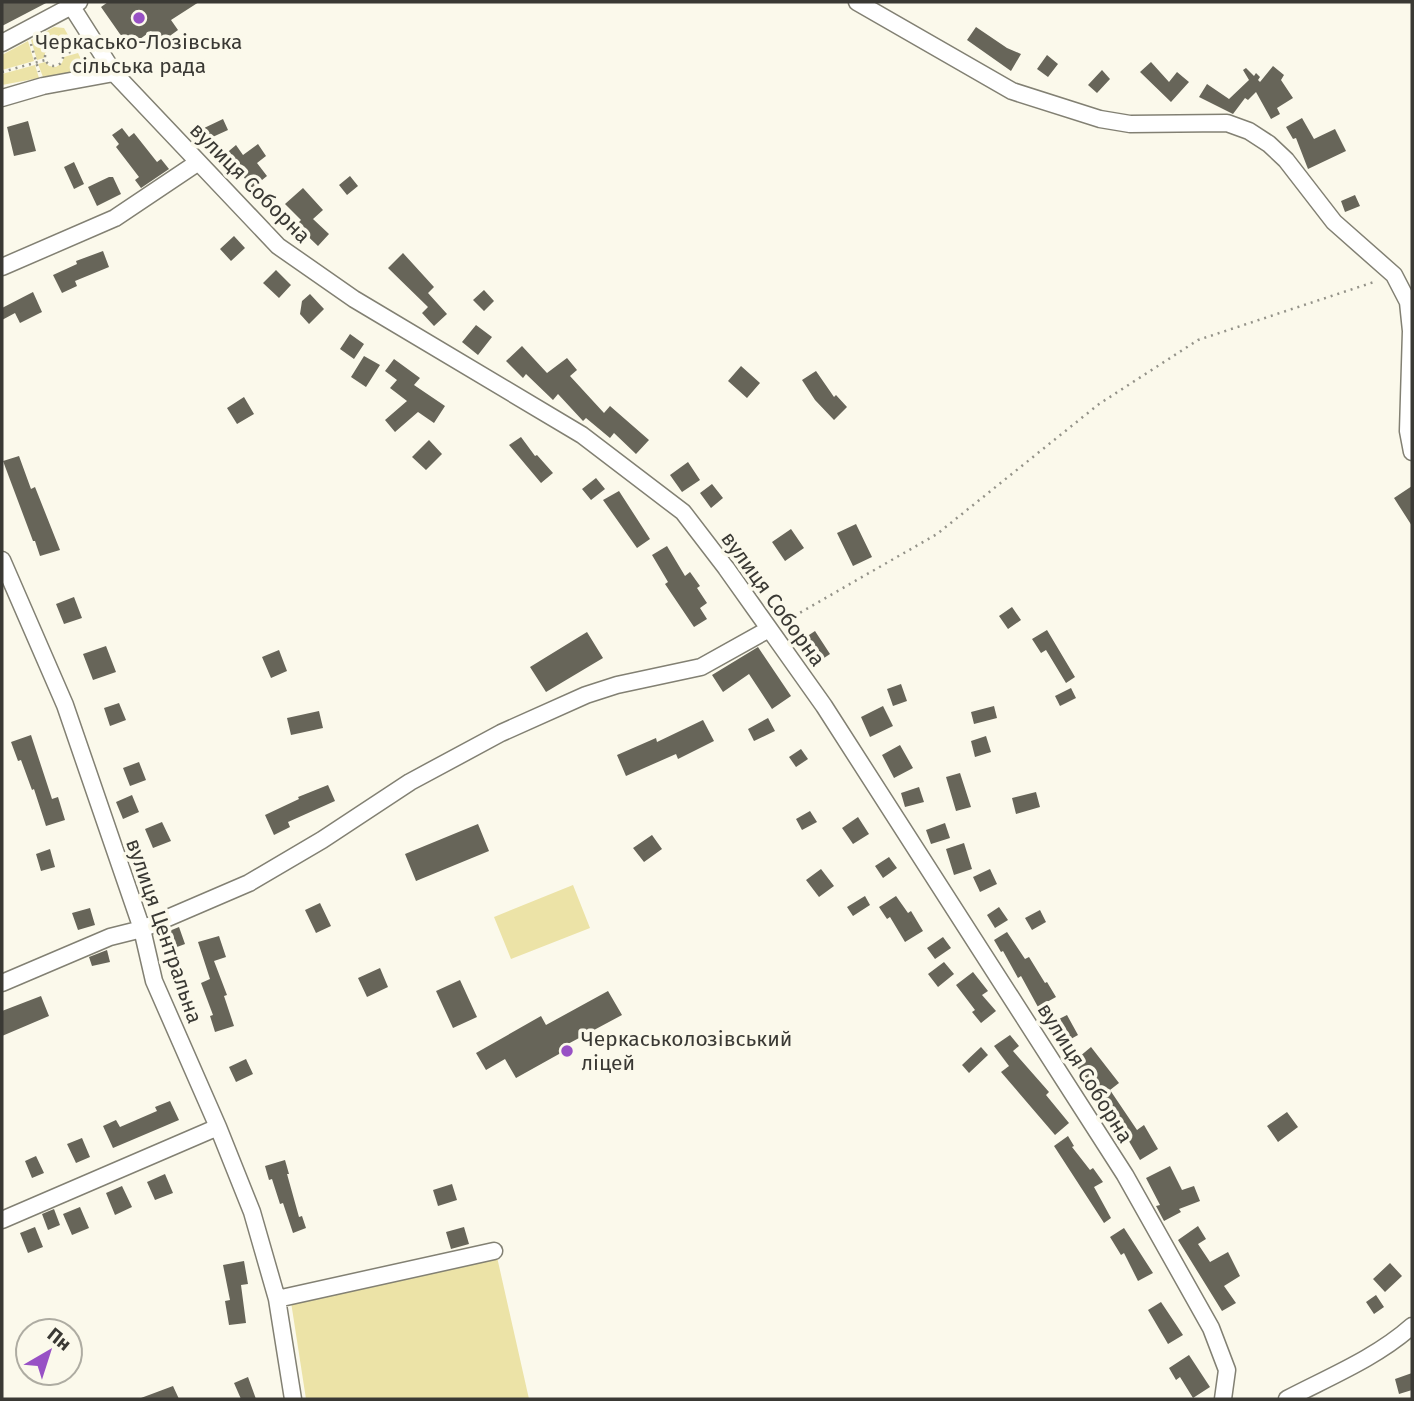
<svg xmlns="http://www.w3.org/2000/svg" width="1414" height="1401" font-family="'Fira Sans',sans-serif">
<rect width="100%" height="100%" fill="#fbf9eb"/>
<path fill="#ece3a7" d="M54,27L64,28L76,49L62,53L58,49H51L45,53L44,58L37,60L31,40Z
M28,41L34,61L2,70V55Z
M78,53L85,67L83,70L43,77L38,64L45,62L49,66L56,67L62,63L64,57Z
M35,65L39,78L2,85V74Z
M573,885L590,928L511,959L494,917Z
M497,1257L529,1399H306L291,1302Z"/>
<path fill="#676559" d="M2,2H48L2,26Z
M108,2H199L171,20L178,30L160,43L151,31L129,47L101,7Z
M976,27L1007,48L1021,54L1011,71L967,40Z
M1047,55L1058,64L1048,77L1037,69Z
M1151,62L1169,82L1177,72L1189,82L1171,102L1140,72Z
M1273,66L1284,75L1281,80L1293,98L1277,108L1280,114L1271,119L1256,92L1248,100L1245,98L1233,114L1199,97L1207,84L1229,99L1249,80L1243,70L1246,68L1254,76L1256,73L1260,77L1258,80L1260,82Z
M1102,70L1110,79L1097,93L1088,85Z
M1302,118L1314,139L1335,129L1346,151L1308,169L1296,138L1293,139L1286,127Z
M223,119L228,130L206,140L202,129Z
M28,121L36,151L14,156L7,127Z
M122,128L129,137L134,133L157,162L161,159L169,169L141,188L135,180L139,177L116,147L119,144L112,135Z
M258,144L266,156L257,163L267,176L252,188L236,167L234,169L223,156L236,145L243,155Z
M74,162L84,184L74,189L64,167Z
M350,176L358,186L347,195L339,185Z
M109,177H113L121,194L97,206L88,187Z
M303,188L323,210L313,219L329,234L318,246L296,225L301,220L285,204Z
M1355,195L1360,206L1345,212L1341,201Z
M234,236L245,248L231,261L220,249Z
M103,251L109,267L75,281L77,286L62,293L53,275L77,264L76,261Z
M403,253L434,287L428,293L447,314L434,326L422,313L428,307L388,268Z
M276,270L291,285L279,298L263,283Z
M484,290L494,301L484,311L473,300Z
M33,292L42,312L20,323L15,313L2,320V308Z
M310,294L324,309L309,324L300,314L302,301Z
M476,325L492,337L478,355L462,342Z
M350,334L364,344L354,359L340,349Z
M522,346L547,373L567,358L577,370L570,376L604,413L610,406L649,440L636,454L614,433L610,438L586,418L583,421L558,394L553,400L526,374L523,378L506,361Z
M364,356L380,365L366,387L351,377Z
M394,359L420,378L414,385L445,406L434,423L418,412L395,432L385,420L407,401L390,388L397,380L385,371Z
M741,366L760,383L747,398L728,381Z
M816,371L834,397L836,395L847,407L834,420L815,400L802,380Z
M244,397L254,414L237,424L227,408Z
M521,437L535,456L537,455L553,473L541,483L509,445Z
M429,440L442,454L426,470L412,457Z
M19,456L31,489L35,487L60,550L40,556L35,541H33L3,461Z
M688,462L700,480L682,492L670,475Z
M596,478L605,489L591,500L582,489Z
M712,484L723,498L711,508L700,493Z
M1412,486V526L1394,498Z
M619,491L650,539L637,548L603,500Z
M856,524L872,557L853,566L837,533Z
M791,529L804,548L785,561L772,542Z
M667,546L685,576L690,572L700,586L697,588L707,603L700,608L707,619L694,627L665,584L668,582L652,555Z
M74,597L82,618L64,624L56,604Z
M1012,607L1021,620L1008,629L999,616Z
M1047,630L1075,677L1066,683L1046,650L1041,653L1032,639Z
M815,631L830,654L818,662L803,639Z
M587,632L603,658L546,692L530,667Z
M106,646L116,672L93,680L83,654Z
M758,647L791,696L772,709L749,674L723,692L712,675Z
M279,650L287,671L271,678L262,657Z
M901,684L907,701L893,706L887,689Z
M1071,688L1076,698L1060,706L1055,696Z
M119,703L126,720L110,726L104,708Z
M883,706L893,726L870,737L861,717Z
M994,706L997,718L974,724L971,712Z
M319,711L323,728L291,735L287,718Z
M768,718L775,731L754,741L748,729Z
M703,720L714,741L678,759L676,754L626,776L617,755L656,738L657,742Z
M31,735L52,799L58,797L65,820L46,826L34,789L32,790L21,760L18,761L11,742Z
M986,736L991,752L975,757L971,741Z
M900,745L913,768L894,778L882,755Z
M801,749L808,759L796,767L789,757Z
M139,762L146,780L130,786L123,768Z
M960,773L971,807L956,811L946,777Z
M328,785L335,801L288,822L290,827L274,835L265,815L299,799L298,797Z
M919,787L924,802L905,807L901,793Z
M1036,792L1040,807L1016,814L1012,798Z
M132,795L139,812L123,819L116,802Z
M810,811L817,822L802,830L796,819Z
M858,817L869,834L853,844L842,828Z
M162,822L171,841L153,848L145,829Z
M945,823L950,838L931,844L926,830Z
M478,824L489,851L416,881L405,854Z
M652,835L662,849L644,862L633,848Z
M964,843L972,869L954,875L946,849Z
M50,849L55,867L41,871L36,854Z
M889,857L897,868L883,878L875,866Z
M821,869L834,886L819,897L806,880Z
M990,869L997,884L980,892L973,877Z
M865,896L870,905L853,916L847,907Z
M896,896L908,913L911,911L923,931L905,942L890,917L887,919L879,907Z
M320,903L331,926L316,933L305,910Z
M999,907L1008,920L995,928L987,915Z
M90,908L95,925L78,930L72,913Z
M1040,910L1046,922L1032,930L1025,918Z
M179,927L185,944L169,950L162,934Z
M1007,932L1025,959L1029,957L1045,983L1047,982L1056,997L1038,1007L1021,976L1018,978L1003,951L1001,952L994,940Z
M219,936L226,957L214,961L227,995L224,996L234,1026L215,1032L210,1016L213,1015L201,983L210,979L198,942Z
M943,937L951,948L935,959L927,948Z
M107,950L110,962L92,966L89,957Z
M944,962L954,974L938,987L928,974Z
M380,968L388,987L367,997L358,978Z
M973,972L988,991L982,995L996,1011L981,1023L972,1012L975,1010L956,985Z
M460,980L477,1017L453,1028L436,991Z
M608,991L622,1015L566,1045L568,1049L516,1078L505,1059L486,1070L476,1053L541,1016L546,1025Z
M41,996L49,1016L2,1036V1011Z
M1067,1015L1078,1035L1060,1045L1049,1024Z
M1010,1035L1019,1046L1013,1051L1049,1092L1046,1095L1069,1123L1055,1135L1001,1072L1009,1066L994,1046Z
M981,1047L988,1055L969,1073L962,1065Z
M1091,1047L1119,1083L1110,1090L1137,1130L1144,1125L1158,1149L1140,1160L1120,1126L1112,1132L1101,1116L1107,1112L1088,1088L1091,1085L1073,1062Z
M246,1059L253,1074L236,1082L229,1067Z
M170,1101L179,1120L113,1148L103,1126L116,1120L120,1127L157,1111L155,1107Z
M1287,1112L1298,1127L1278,1142L1267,1126Z
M1068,1136L1074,1146L1072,1147L1090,1170L1093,1168L1103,1182L1094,1187L1111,1218L1104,1223L1054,1146Z
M82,1138L90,1157L76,1163L67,1144Z
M36,1156L44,1173L32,1178L25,1161Z
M285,1160L289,1174H287L299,1217L302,1216L306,1228L293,1233L283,1203L280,1204L272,1179L269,1180L265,1166Z
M1170,1166L1182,1190L1194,1186L1200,1201L1179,1209L1181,1212L1164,1221L1156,1206L1160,1205L1146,1178Z
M165,1174L173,1193L155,1200L147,1182Z
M452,1184L457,1200L438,1206L433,1190Z
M122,1186L132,1207L115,1215L106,1193Z
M80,1207L89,1228L72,1235L63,1214Z
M54,1209L60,1225L48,1230L42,1214Z
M1198,1226L1206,1239L1198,1244L1210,1262L1228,1252L1240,1276L1224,1286L1236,1303L1222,1311L1178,1240Z
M35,1227L43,1247L28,1253L20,1233Z
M464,1227L469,1244L451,1249L446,1232Z
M1124,1228L1153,1273L1138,1281L1124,1253L1121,1255L1110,1237Z
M244,1261L248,1284L241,1285L246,1323L229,1325L225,1301L230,1300L223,1265Z
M1390,1263L1402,1276L1385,1292L1373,1279Z
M1376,1295L1384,1307L1374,1314L1366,1302Z
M1161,1302L1183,1335L1168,1344L1148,1310Z
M1189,1355L1210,1387L1193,1398L1180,1377L1176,1380L1169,1368Z
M1412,1373V1390L1399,1394L1395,1379Z
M248,1377L256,1399H241L234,1383Z
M173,1386L179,1399H141V1398Z"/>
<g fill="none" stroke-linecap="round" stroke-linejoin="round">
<g stroke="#828073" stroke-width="19">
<path id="minor" d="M857,2L1012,91L1100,119L1130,124L1227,123L1249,131L1269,144L1286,160L1334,222L1394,275L1408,302L1411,331L1408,431L1412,452
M72,7L114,73L278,246L354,299L582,435L683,512L726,568L824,706L1125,1175L1211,1328L1227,1370L1223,1399
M2,43L79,2
M2,98L43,86L114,73
M2,267L115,218L197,163
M2,560L65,705L142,929L154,981L218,1127L252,1212L277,1299L293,1399
M2,983L110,937L142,929L249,883L322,840L410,782L501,733L586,695L617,685L701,667L769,629
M2,1220L218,1127
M277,1299L494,1251
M1287,1399C1329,1377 1376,1358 1412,1326"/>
</g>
<path stroke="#949389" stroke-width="2.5" stroke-dasharray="2 5" stroke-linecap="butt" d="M31,44L39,72
M45 57a9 9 0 1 1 18 0a9 9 0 1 1-18 0Z
M62,55L82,48
M2,72L45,60
M782,623L937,534L1099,404L1198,340L1377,281"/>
<use href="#minor" stroke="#fff" stroke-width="16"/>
</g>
<g fill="#9851c5" stroke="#fbf9eb" stroke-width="2.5">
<circle cx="139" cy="18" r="7"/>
<circle cx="567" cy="1051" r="7"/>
</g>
<g text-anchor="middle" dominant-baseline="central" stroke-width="7" stroke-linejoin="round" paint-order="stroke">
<g font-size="21" fill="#3a3934" stroke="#fbf9eb">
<text x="139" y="42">Черкасько-Лозівська<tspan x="139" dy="24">сільська рада</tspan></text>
<text x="581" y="1039" text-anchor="start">Черкаськолозівський<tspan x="581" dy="24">ліцей</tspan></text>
</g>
<g font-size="21" fill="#3a3934" stroke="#fbf9eb">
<text transform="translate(250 183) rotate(45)">вулиця Соборна</text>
<text transform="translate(773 599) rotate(54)">вулиця Соборна</text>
<text transform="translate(164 931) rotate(71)">вулиця Центральна</text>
<text transform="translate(1085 1073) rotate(58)">вулиця Соборна</text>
</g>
</g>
<rect width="1414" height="1401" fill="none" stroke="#3a3934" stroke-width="7"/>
<g transform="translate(49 1352) rotate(39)"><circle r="33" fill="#fbf9eb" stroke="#aeaca2" stroke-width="2"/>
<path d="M0-5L12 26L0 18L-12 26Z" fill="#9851c5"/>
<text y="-10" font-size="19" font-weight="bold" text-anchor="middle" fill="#3a3934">Пн</text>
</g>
</svg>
